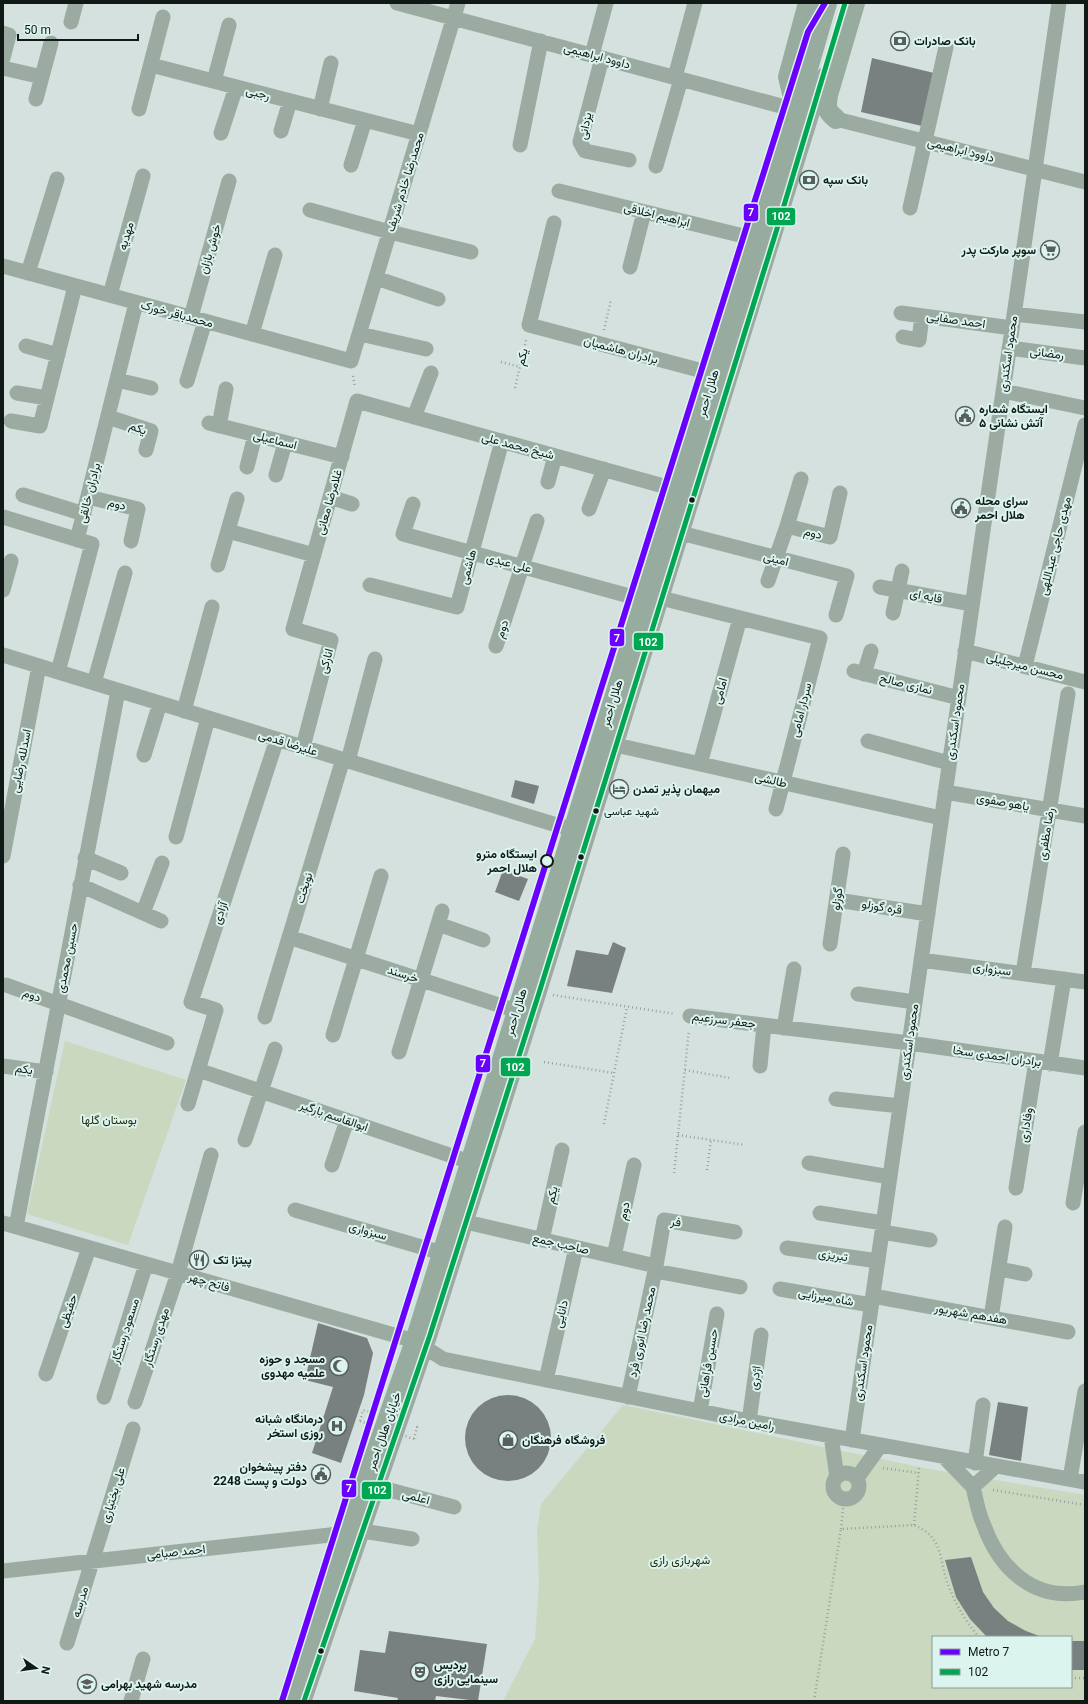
<svg xmlns="http://www.w3.org/2000/svg" width="1088" height="1704" font-family="Roboto,Vazirmatn,sans-serif">
<rect width="100%" height="100%" fill="#d5e1de"/>
<path fill="#c9d8bf" fill-rule="evenodd" d="M65,1041L186,1080L128,1245L27,1214Z
M623,1405L929,1469L1085,1495V1701H503L535,1639L539,1583L537,1530L541,1504ZM933,1637H1071V1687H933Z"/>
<path fill="#788180" d="M872,58L934,73L922,126L861,112Z
M515,780L539,786L534,804L511,797Z
M503,870L528,879L519,901L495,892Z
M613,942L626,948L612,993L567,986L576,950L608,955Z
M318,1323L367,1338L373,1353L364,1395L341,1463L312,1453L333,1387L305,1380Z
M465 1438a43 43 0 1 1 86 0a43 43 0 1 1-86 0Z
M998,1402L1028,1407L1021,1461L989,1455Z
M971,1557L983,1592L994,1608L1008,1621L1026,1631L1042,1637H987L970,1619L956,1597L945,1560Z
M389,1631L487,1644L478,1701L436,1696L435,1701H397L398,1698L354,1691L360,1650L385,1653Z
M1071,1641H1085V1670H1071Z"/>
<g fill="none" stroke-linecap="round" stroke-linejoin="round">
<path stroke="#97a39c" stroke-width="2.5" stroke-dasharray="1 3" stroke-linecap="butt" d="M604,330L611,300
M501,362L520,367
M353,376L355,387
M515,388L526,340
M553,995L675,1014
M544,1062L614,1073
M685,1070L730,1078
M604,1124L627,1007
M678,1135L745,1145
M707,1170L711,1140
M674,1173L689,1030
M360,1421L363,1410L371,1412
M414,1439L417,1427L415,1426
M883,1468L919,1473
M993,1490L1085,1505
M914,1525L919,1468
M841,1529L844,1499
M1071,1678H1085
M814,1701L841,1529L914,1525C945,1538 938,1560 949,1587C956,1605 966,1622 979,1637"/>
<path stroke="#9caba1" stroke-width="15" d="M397,3L796,110
M71,22L76,3
M3,33L9,35L3,58
M592,55L606,3
M602,58L580,142L585,151L629,160
M151,65L419,134
M3,68L42,77
M675,77L695,3
M214,81L229,25
M36,99L51,43
M139,109L163,17
M320,109L331,63
M836,119L1085,182
M281,131L290,101
M221,133L236,87
M520,145L541,41
M351,165L365,120
M656,166L681,79
M559,191L756,239
M910,208L946,47
M310,210L390,232L471,252
M554,223L529,325L714,374
M3,266L351,361L458,3
M630,267L644,212
M28,273L57,179
M376,278L438,299
M110,295L143,176
M901,313L1012,328
M1014,314L1085,322
M191,317L229,181
M252,334L275,255
M360,334L426,349
M903,337L919,340L922,316
M26,346L58,355
M1009,348L1085,358
M117,380L151,388
M187,381L205,321
M1003,391L1085,408
M17,393L47,398
M108,417L151,431L146,450
M414,417L431,373
M11,421L40,426L75,286
M209,423L342,457
M219,426L226,389
M247,467L255,435
M276,475L285,443
M548,482L555,456
M23,495L84,514
M88,497L138,509L131,541
M330,497L352,504
M413,504L403,534L644,600
M589,509L604,469
M3,517L92,544L58,672
M787,526L801,479
M228,531L314,555
M673,531L847,576L836,615
M77,540L136,303
M218,565L237,499
M768,581L787,526L830,537L840,493
M370,585L457,607L502,441
M880,587L972,604
M3,590L11,561
M653,596L820,638L776,809
M893,613L902,571
M496,646L537,521
M965,651L1085,682
M3,655L573,830
M1025,666L1085,425
M854,671L959,698
M864,674L871,651
M94,683L125,573
M184,711L212,607
M868,741L949,763
M607,743L941,818
M303,747L331,640L293,629L357,401L678,490
M144,755L160,703
M348,761L375,659
M700,764L740,618
M945,792L1085,816
M176,837L208,718
M3,856L39,666
M85,858L121,873
M80,885L161,921
M837,900L928,914
M143,913L162,863
M438,924L483,940
M289,937L517,1011
M830,944L843,854
M921,960L1085,982
M1023,973L1068,694
M6,985L167,1043
M858,994L915,1002
M690,1016L909,1043L1085,1068
M265,1017L343,759
M784,1028L794,969
M333,1035L381,876
M399,1052L442,911
M1050,1064L1064,979
M3,1066L46,1072
M760,1066L764,1025
M198,1070L470,1162
M836,1099L900,1106
M188,1104L216,1010L191,1002L277,739
M245,1140L275,1049
M809,1163L890,1177
M332,1165L347,1120
M1016,1188L1036,1061
M1073,1203L1085,1132
M295,1210L442,1253
M820,1213L883,1223
M466,1222L656,1266
M3,1223L415,1341L443,1359L749,1421L1085,1482
M16,1227L118,691
M882,1232L930,1240
M542,1240L562,1150
M787,1248L878,1261
M614,1256L634,1165
M999,1269L1025,1274
M655,1271L740,1287
M780,1289L871,1305
M873,1296L1068,1332
M991,1318L1005,1227
M46,1374L89,1248
M546,1380L576,1248
M104,1397L146,1264
M628,1397L656,1266L664,1220L735,1232
M135,1402L178,1273L211,1155
M700,1411L717,1314
M749,1421L761,1335
M831,1436L837,1477
M852,1440L1059,3
M944,1457L973,1487L996,1466
M975,1463L983,1405
M833 1486a13 13 0 1 1 26 0a13 13 0 1 1-26 0Z
M857,1478L880,1446
M1070,1479L1085,1391
M378,1487L454,1507
M973,1487C976,1499 978,1512 983,1523C999,1569 1034,1602 1085,1592
M363,1531L412,1539
M3,1571L348,1533
M67,1643L133,1429
M131,1701L143,1659
M304,1701L430,1335L539,993L824,75"/>
<path stroke="#97ab9f" stroke-width="20" d="M796,110L788,77L808,3
M836,119C826,110 826,109 828,95L855,3
M288,1701L415,1341L796,110L827,3"/>
<path stroke="#97a39c" stroke-width="2.5" stroke-dasharray="1 3" stroke-linecap="butt" d="M360,1421L414,1439"/>
<g stroke="#dcf4ee" stroke-width="8">
<path id="bus-1" d="M304,1701L430,1335L539,993L776,232L845,3"/>
</g>
<use href="#bus-1" stroke="#00a651" stroke-width="5"/>
<g stroke="#dcf4ee" stroke-width="9">
<path id="metro-1" d="M282,1701L808,32L825,3"/>
</g>
<use href="#metro-1" stroke="#6a00ff" stroke-width="6"/>
</g>
<defs>
<g id="bank-ring" transform="scale(1)"><circle r="9.5" fill="#dcf4ee" stroke="#565f5d" stroke-width="1.5"/><path d="M-6-4H6V4H-6ZM0-2.3a2.3 2.3 0 1 0 0 4.6a2.3 2.3 0 1 0 0-4.6Z" fill="#565f5d"/></g>
<g id="supermarket-ring" transform="scale(1)"><circle r="9.5" fill="#dcf4ee" stroke="#565f5d" stroke-width="1.5"/><path d="M-6-5.5h2.5l.6 2H6L4.5 2H-2.5L-4.4-4H-6ZM-1.5 3.2a1.3 1.3 0 1 0 .1 0ZM3 3.2a1.3 1.3 0 1 0 .1 0Z" fill="#565f5d"/></g>
<g id="civic-ring" transform="scale(1)"><circle r="9.5" fill="#dcf4ee" stroke="#565f5d" stroke-width="1.5"/><path d="M-.6-6.5H3V-4.5H.6V-3L4-1V1h2V6H-6V1h2V-1L-.6-3ZM-1.2 2.5V6h2.4V2.5Z" fill="#565f5d"/></g>
<g id="hotel-ring" transform="scale(1)"><circle r="9.5" fill="#dcf4ee" stroke="#565f5d" stroke-width="1.5"/><path d="M-6-4.5h1.5V1H6V5H4.5V3h-9V5H-6ZM-4 0a1.8 1.8 0 1 1 3.6 0ZM.5 0V-2.5h3Q6-2.5 6 0Z" fill="#565f5d"/></g>
<g id="restaurant-ring" transform="scale(1)"><circle r="9.5" fill="#dcf4ee" stroke="#565f5d" stroke-width="1.5"/><path d="M-5-6h1v4h1v-4h1v4h1v-4h1v5L-1.5 .5V6h-2V.5L-5-1ZM5-6V6H3V1.5H1.5Q1.5-4 5-6Z" fill="#565f5d"/></g>
<g id="mosque-ring" transform="scale(1)"><circle r="9.5" fill="#dcf4ee" stroke="#565f5d" stroke-width="1.5"/><path d="M3.5-4.9A6 6 0 1 0 3.5 4.9A5 5 0 1 1 3.5-4.9Z" fill="#565f5d"/></g>
<g id="hospital-ring" transform="scale(1)"><circle r="9.5" fill="#dcf4ee" stroke="#565f5d" stroke-width="1.5"/><path d="M-5-5h3v3.5h4V-5h3V5h-3V1.5h-4V5h-3Z" fill="#565f5d"/></g>
<g id="shop-ring" transform="scale(1)"><circle r="9.5" fill="#dcf4ee" stroke="#565f5d" stroke-width="1.5"/><path d="M-5-2.5h2.3a2.7 3.5 0 0 1 5.4 0H5L5.5 6h-11ZM-1.5-2.5h3a1.5 2.3 0 0 0-3 0Z" fill="#565f5d"/></g>
<g id="theatre-ring" transform="scale(1)"><circle r="9.5" fill="#dcf4ee" stroke="#565f5d" stroke-width="1.5"/><path d="M-5-5.5Q0-4 5-5.5V0Q5 5 0 6Q-5 5-5 0ZM-3.3-2.5H-1v1.5H-3.3ZM1-2.5H3.3v1.5H1ZM-2.8 1Q0 5.5 2.8 1Z" fill="#565f5d"/></g>
<g id="school-ring" transform="scale(1)"><circle r="9.5" fill="#dcf4ee" stroke="#565f5d" stroke-width="1.5"/><path d="M0-5L7-2L0 1L-7-2ZM-4 1L0 2.5L4 1V4Q0 6-4 4Z" fill="#565f5d"/></g>
</defs>
<g fill-rule="evenodd">
<use href="#bank-ring" x="900" y="41"/>
<use href="#bank-ring" x="809" y="180"/>
<use href="#supermarket-ring" x="1050" y="250"/>
<use href="#civic-ring" x="965" y="416"/>
<use href="#civic-ring" x="961" y="508"/>
<use href="#hotel-ring" x="619" y="789"/>
<use href="#restaurant-ring" x="199" y="1260"/>
<use href="#mosque-ring" x="339" y="1366"/>
<use href="#hospital-ring" x="337" y="1426"/>
<use href="#shop-ring" x="508" y="1440"/>
<use href="#civic-ring" x="321" y="1474"/>
<use href="#theatre-ring" x="420" y="1672"/>
<use href="#school-ring" x="87" y="1684"/>
</g>
<g fill="#111917" stroke="#dcf4ee" stroke-width="1.5">
<circle cx="692" cy="500" r="3.5"/>
<circle cx="596" cy="811" r="3.5"/>
<circle cx="581" cy="857" r="3.5"/>
<circle cx="321" cy="1651" r="3.5"/>
</g>
<circle fill="#dcf4ee" stroke="#111917" stroke-width="2" cx="547" cy="861" r="6"/>
<g text-anchor="middle" dominant-baseline="central" stroke-width="4" stroke-linejoin="round" paint-order="stroke">
<g font-size="11" fill="#111917" stroke="#dcf4ee" text-anchor="start">
<text x="604" y="811">شهید عباسی</text>
</g>
<g font-size="12" font-weight="bold" fill="#111917" stroke="#dcf4ee" text-anchor="start">
<text x="914" y="41">بانک صادرات</text>
<text x="823" y="180">بانک سپه</text>
<text x="1036" y="250" text-anchor="end">سوپر مارکت پدر</text>
<text x="979" y="409">ایستگاه شماره<tspan x="979" dy="14">۵ آتش نشانی</tspan></text>
<text x="975" y="501">سرای محله<tspan x="975" dy="14">هلال احمر</tspan></text>
<text x="633" y="789">میهمان پذیر تمدن</text>
<text x="213" y="1260">پیتزا تک</text>
<text x="325" y="1359" text-anchor="end">مسجد و حوزه<tspan x="325" dy="14">علمیه مهدوی</tspan></text>
<text x="323" y="1419" text-anchor="end">درمانگاه شبانه<tspan x="323" dy="14">روزی استخر</tspan></text>
<text x="522" y="1440">فروشگاه فرهنگان</text>
<text x="307" y="1467" text-anchor="end">دفتر پیشخوان<tspan x="307" dy="14">دولت و پست 2248</tspan></text>
<text x="434" y="1665">پردیس<tspan x="434" dy="14">سینمایی رازی</tspan></text>
<text x="101" y="1684">مدرسه شهید بهرامی</text>
</g>
<g font-size="12" fill="#111917" stroke="#dcf4ee">
<text transform="translate(597 56) rotate(15)">داوود ابراهیمی</text>
<text transform="translate(258 93) rotate(15)">رجبی</text>
<text transform="translate(585 126) rotate(-79)">یزدانی</text>
<text transform="translate(961 150) rotate(14)">داوود ابراهیمی</text>
<text transform="translate(405 182) rotate(-73)">محمدرضا خادم شریف</text>
<text transform="translate(657 215) rotate(14)">ابراهیم اخلاقی</text>
<text transform="translate(126 236) rotate(-74)">مهدیه</text>
<text transform="translate(210 249) rotate(-74)">خوش بازان</text>
<text transform="translate(177 314) rotate(15)">محمدباقر خورک</text>
<text transform="translate(956 320) rotate(8)">احمد صفایی</text>
<text transform="translate(621 350) rotate(15)">برادران هاشمیان</text>
<text transform="translate(1047 353) rotate(7)">رمضانی</text>
<text transform="translate(1008 354) rotate(-82)">محمود اسکندری</text>
<text transform="translate(522 357) rotate(-78)">یکم</text>
<text transform="translate(708 393) rotate(-73)">هلال احمر</text>
<text transform="translate(138 428) rotate(22)">یکم</text>
<text transform="translate(275 440) rotate(14)">اسماعیلی</text>
<text transform="translate(518 446) rotate(15)">شیخ محمد علی</text>
<text transform="translate(89 493) rotate(-76)">برادران خالقی</text>
<text transform="translate(329 502) rotate(-74)">غلامرضا معانی</text>
<text transform="translate(117 504) rotate(13)">دوم</text>
<text transform="translate(813 533) rotate(14)">دوم</text>
<text transform="translate(1055 546) rotate(-76)">مهدی حاجی عبداللهی</text>
<text transform="translate(776 559) rotate(14)">امینی</text>
<text transform="translate(509 563) rotate(15)">علی عبدی</text>
<text transform="translate(468 567) rotate(-75)">هاشمی</text>
<text transform="translate(926 596) rotate(11)">قایه ای</text>
<text transform="translate(502 629) rotate(-72)">دوم</text>
<text transform="translate(326 661) rotate(-75)">انارکی</text>
<text transform="translate(1025 666) rotate(14)">محسن میرجلیلی</text>
<text transform="translate(906 684) rotate(14)">نمازی صالح</text>
<text transform="translate(720 691) rotate(-75)">امامی</text>
<text transform="translate(612 703) rotate(-73)">هلال احمر</text>
<text transform="translate(801 710) rotate(-76)">سردار امامی</text>
<text transform="translate(955 722) rotate(-82)">محمود اسکندری</text>
<text transform="translate(288 743) rotate(17)">علیرضا قدمی</text>
<text transform="translate(21 761) rotate(-79)">اسدلله رضایی</text>
<text transform="translate(771 780) rotate(13)">طالشی</text>
<text transform="translate(1003 802) rotate(10)">یاهو صفوی</text>
<text transform="translate(1046 834) rotate(-81)">رضا مظفری</text>
<text transform="translate(304 888) rotate(-73)">نوبخت</text>
<text transform="translate(837 899) rotate(-82)">گوزلو</text>
<text transform="translate(882 907) rotate(9)">قره گوزلو</text>
<text transform="translate(220 913) rotate(-72)">آزادی</text>
<text transform="translate(67 958) rotate(-79)">حسین محمدی</text>
<text transform="translate(992 969) rotate(8)">سبزواری</text>
<text transform="translate(403 974) rotate(18)">خرسند</text>
<text transform="translate(32 995) rotate(20)">دوم</text>
<text transform="translate(516 1012) rotate(-73)">هلال احمر</text>
<text transform="translate(724 1020) rotate(7)">جعفر سرزعیم</text>
<text transform="translate(909 1042) rotate(-82)">محمود اسکندری</text>
<text transform="translate(997 1056) rotate(8)">برادران احمدی سخا</text>
<text transform="translate(24 1069) rotate(8)">یکم</text>
<text transform="translate(334 1116) rotate(19)">ابوالقاسم بارگیر</text>
<text transform="translate(1026 1125) rotate(-81)">وفاداری</text>
<text transform="translate(552 1195) rotate(-78)">یکم</text>
<text transform="translate(624 1211) rotate(-78)">دوم</text>
<text transform="translate(676 1222) rotate(10)">فر</text>
<text transform="translate(368 1231) rotate(16)">سبزواری</text>
<text transform="translate(561 1244) rotate(13)">صاحب جمع</text>
<text transform="translate(833 1255) rotate(9)">تبریزی</text>
<text transform="translate(209 1282) rotate(16)">فاتح چهر</text>
<text transform="translate(826 1297) rotate(10)">شاه میرزایی</text>
<text transform="translate(68 1311) rotate(-71)">حفیظی</text>
<text transform="translate(561 1314) rotate(-77)">دانایی</text>
<text transform="translate(971 1314) rotate(10)">هفدهم شهریور</text>
<text transform="translate(125 1331) rotate(-72)">مسعود رستگار</text>
<text transform="translate(642 1332) rotate(-78)">محمد رضا انوری فرد</text>
<text transform="translate(156 1337) rotate(-72)">مهدی رستگار</text>
<text transform="translate(708 1363) rotate(-80)">حسین فراهانی</text>
<text transform="translate(863 1363) rotate(-82)">محمود اسکندری</text>
<text transform="translate(755 1378) rotate(-82)">اژدری</text>
<text transform="translate(747 1421) rotate(11)">رامین مرادی</text>
<text transform="translate(384 1431) rotate(-71)">خیابان هلال احمر</text>
<text transform="translate(113 1495) rotate(-73)">علی بختیاری</text>
<text transform="translate(416 1497) rotate(15)">اعلمی</text>
<text transform="translate(176 1552) rotate(-6)">احمد صیامی</text>
<text transform="translate(80 1602) rotate(-73)">مدرسه</text>
</g>
<g font-size="12" font-weight="bold" fill="#111917" stroke="#dcf4ee" text-anchor="end">
<text x="537" y="854">ایستگاه مترو<tspan x="537" dy="14">هلال احمر</tspan></text>
</g>
<g font-size="12" fill="#242e0f" stroke="#dcf4ee">
<text x="109" y="1120">بوستان گلها</text>
<text x="680" y="1560">شهربازی رازی</text>
</g>
</g>
<g stroke="#dcf4ee" stroke-width="1.5">
<rect x="743" y="203" width="16" height="19" rx="4" fill="#6a00ff"/>
<rect x="766" y="207" width="30" height="19" rx="4" fill="#00a651"/>
<rect x="609" y="628" width="16" height="19" rx="4" fill="#6a00ff"/>
<rect x="633" y="632" width="31" height="19" rx="4" fill="#00a651"/>
<rect x="475" y="1054" width="16" height="19" rx="4" fill="#6a00ff"/>
<rect x="500" y="1057" width="31" height="20" rx="4" fill="#00a651"/>
<rect x="341" y="1479" width="16" height="19" rx="4" fill="#6a00ff"/>
<rect x="361" y="1481" width="31" height="19" rx="4" fill="#00a651"/>
</g>
<g font-size="11" text-anchor="middle" font-weight="bold" fill="#fff">
<text x="751" y="216">7</text>
<text x="781" y="220">102</text>
<text x="617" y="642">7</text>
<text x="648" y="646">102</text>
<text x="483" y="1067">7</text>
<text x="515" y="1071">102</text>
<text x="349" y="1492">7</text>
<text x="377" y="1494">102</text>
</g>
<rect width="1088" height="1704" fill="none" stroke="#111917" stroke-width="8"/>
<rect x="932" y="1636" width="140" height="52" fill="#dcf4ee" stroke="#8b9c98"/>
<rect x="940" y="1649" width="20" height="6" fill="#6a00ff" stroke="#8b9c98"/>
<text x="968" y="1656" font-size="12" fill="#111917">Metro 7</text>
<rect x="940" y="1669" width="20" height="6" fill="#00a651" stroke="#8b9c98"/>
<text x="968" y="1676" font-size="12" fill="#111917">102</text>
<g transform="translate(36 1668) rotate(103)" stroke="#dcf4ee" stroke-width="3" paint-order="stroke">
<path d="M0-3L7 15L0 10L-7 15Z" fill="#111917"/>
<text y="-6" font-size="11" font-weight="bold" text-anchor="middle" fill="#111917">N</text>
</g>
<path d="M18 34v6h120v-6" fill="none" stroke="#111917" stroke-width="2"/>
<text x="24" y="34" font-size="12" fill="#111917" stroke="#dcf4ee" stroke-width="3" paint-order="stroke">50 m</text>
</svg>
